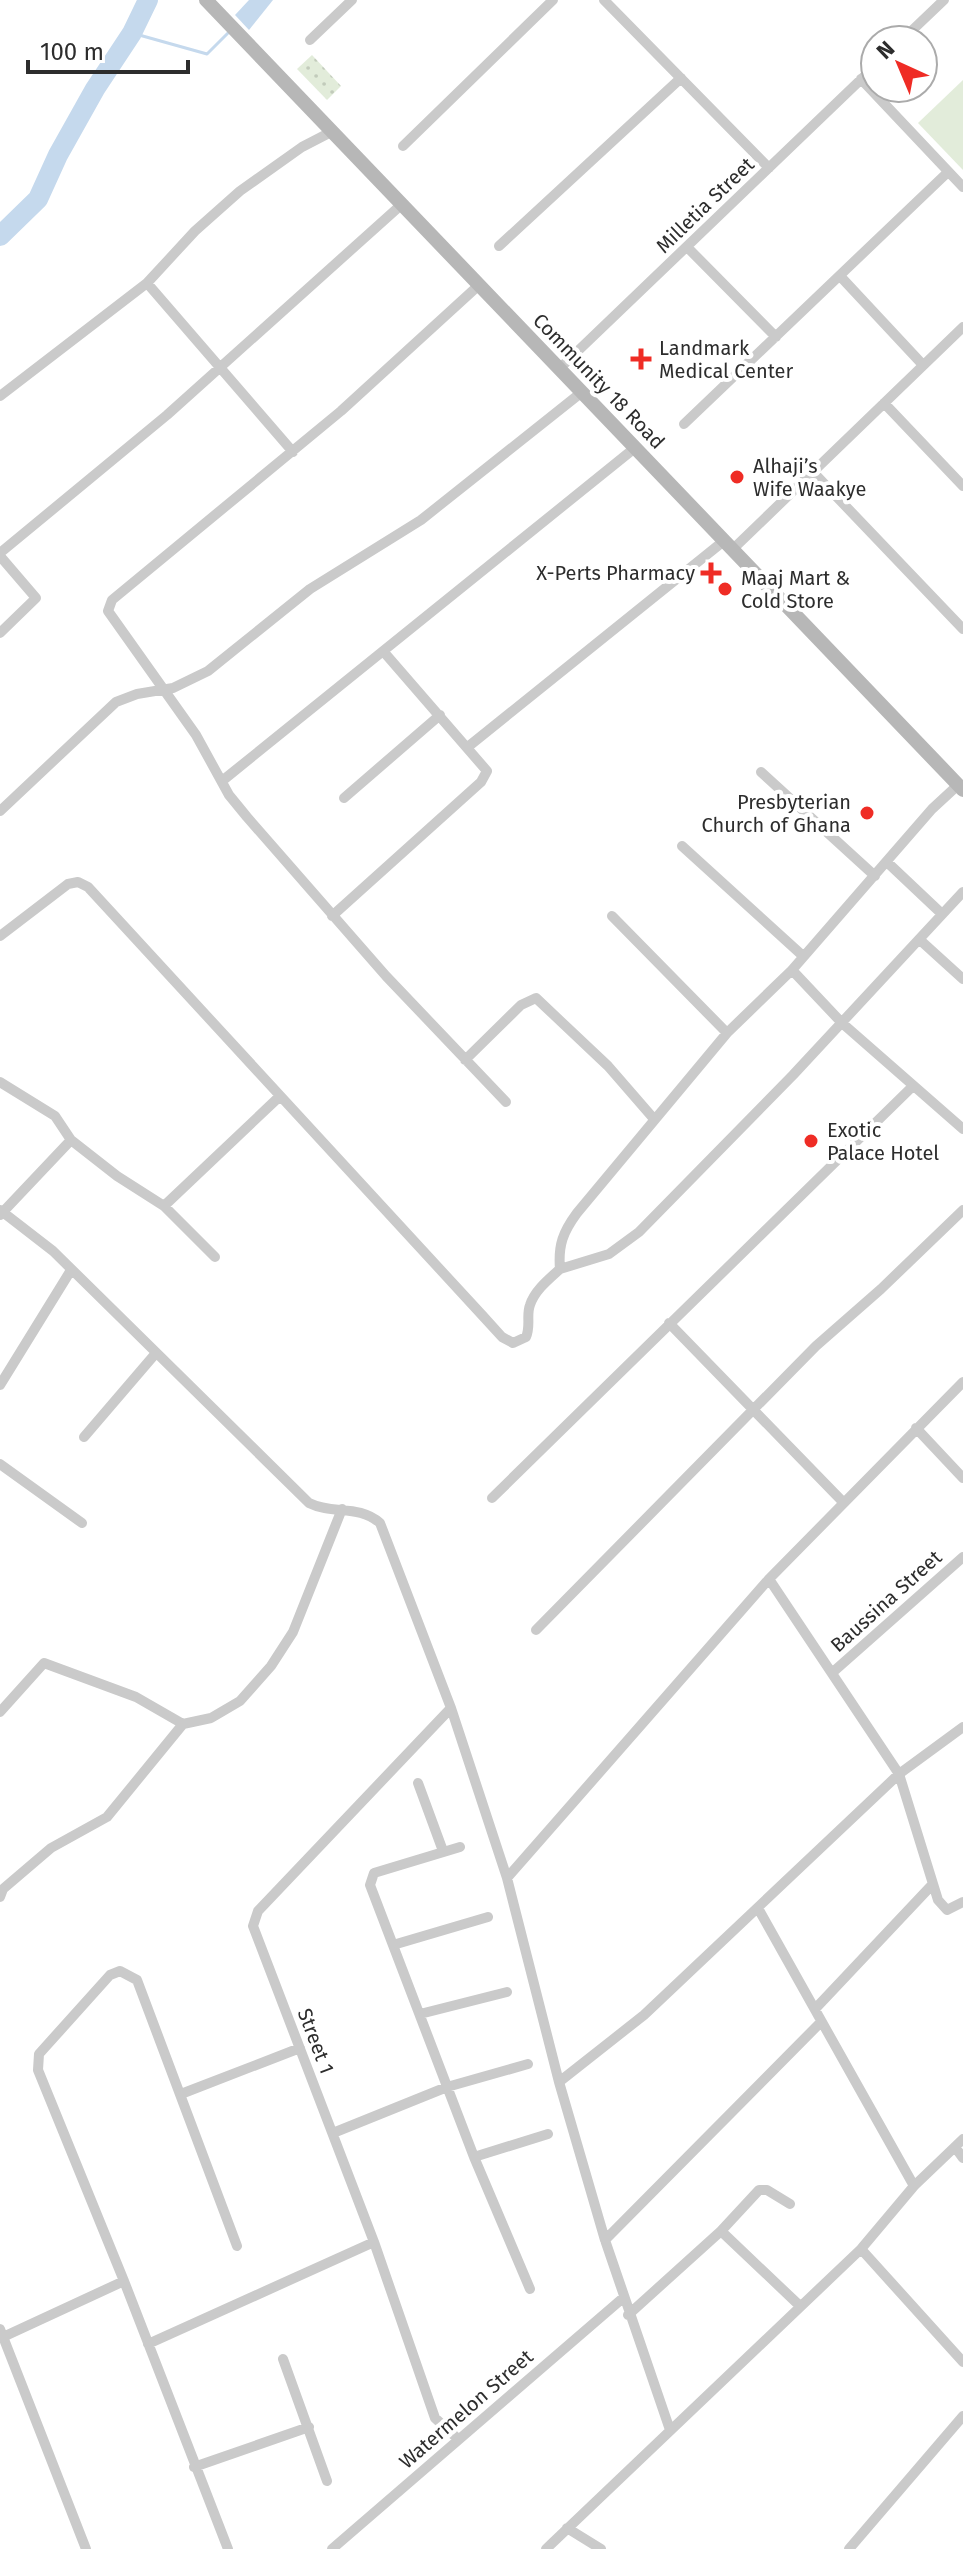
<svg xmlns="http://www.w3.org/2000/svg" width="963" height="2549" font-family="'Fira Sans',sans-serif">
<defs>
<pattern id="grass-dots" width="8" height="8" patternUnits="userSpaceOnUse" patternTransform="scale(2)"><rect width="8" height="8" fill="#e2ecda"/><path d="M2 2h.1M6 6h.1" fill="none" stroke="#c2cbbb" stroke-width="1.8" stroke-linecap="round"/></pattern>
</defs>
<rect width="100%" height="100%" fill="#fff"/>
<path fill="url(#grass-dots)" d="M312,55L341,86L327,100L297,69Z"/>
<path fill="#e2ecda" d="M963,80V170L918,123Z"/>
<path fill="#c5d9ed" d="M249,0H273L249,30L235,15Z"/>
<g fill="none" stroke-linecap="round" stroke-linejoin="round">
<path stroke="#c5d9ed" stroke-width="3" d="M132,33L207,54L229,32"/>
<path stroke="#c5d9ed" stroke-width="20" d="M0,236L38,199L58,155L95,89L132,33L148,0"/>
<path stroke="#cacaca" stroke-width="10" d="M604,0L769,168
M310,40L352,0
M902,40L944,0
M861,79L963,187
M403,146L553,0
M499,246L681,78
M687,247L776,337
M840,276L923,365
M147,283L293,452
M479,285L341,411L112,600L108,611L196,735L229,795L247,817L386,976L506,1102
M559,369L875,66
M0,396L147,283L195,231L240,191L302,147L331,132
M884,403L963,486
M684,424L948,172
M813,472L963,629
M733,549L963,327
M0,553L167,415L401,205
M0,556L36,598L0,633
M469,746L725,540
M761,772L875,876
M222,781L636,447
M344,798L440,715
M0,811L116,702L137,694L173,688L208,671L310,589L421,520L582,392
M682,846L803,956
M888,863L942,914
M332,916L481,782L487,771L383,651
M612,916L727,1033
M0,936L68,884L78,882L88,887L482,1315L502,1337L513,1343L526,1337C531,1326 526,1315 530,1305C535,1290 549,1279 560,1269C558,1245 563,1232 577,1213L727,1033L792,970L932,809L958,785
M920,940L963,979
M792,970L842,1023L963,1129
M465,1060L521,1005L536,998L608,1066L654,1119
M0,1082L55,1116L71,1140L117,1176L164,1206L215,1257
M164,1206L279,1097
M0,1210L53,1251L309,1503C333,1515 358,1504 380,1523L451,1708L507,1878L559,2082L605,2240L670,2430
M0,1215L71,1140
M560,1269L609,1254L639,1232L793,1075L963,892
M669,1323L843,1502
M0,1385L71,1270
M916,1428L963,1478
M84,1437L156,1353
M0,1464L82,1523
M492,1498L913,1086
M769,1579L899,1774L938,1900L947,1910L963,1902
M536,1630L816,1346L881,1289L963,1210
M833,1672L963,1557
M451,1708L258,1911L253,1926L374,2242L435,2418L458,2439
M0,1712L44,1663L136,1697L183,1724
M418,1783L443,1851
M460,1847L374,1873L370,1885L474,2157L530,2289
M507,1878L769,1579L963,1382
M0,1897L3,1889L51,1848L107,1817L183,1724L211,1718L240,1701L271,1666L293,1632L342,1509
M759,1910L914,2186
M393,1945L488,1917
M815,2009L931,1886
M420,2014L507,1992
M559,2082L644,2015L899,1774L963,1727
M181,2094L300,2048
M333,2133L447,2087L528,2064
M955,2147L963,2158
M474,2157L548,2134
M790,2204L767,2190H759L721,2231L800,2306
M605,2240L821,2022
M861,2249L963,2362
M628,2315L721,2231
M0,2329L86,2549
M3,2337L124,2281
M148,2344L374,2242
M283,2359L327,2481
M194,2467L309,2427
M567,2528L601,2549
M228,2549L124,2281L38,2070L39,2054L110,1975L120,1971L137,1980L237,2246
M332,2549L623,2298
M546,2549L861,2249L914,2186L963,2139
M849,2549L963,2416"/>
<path stroke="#b7b7b7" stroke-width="14" d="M206,0L963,790"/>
</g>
<g fill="#ef2c25" stroke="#fff" stroke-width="3">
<path d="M637 347h8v8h8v8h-8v8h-8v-8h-8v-8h8z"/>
<circle cx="737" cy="477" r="8"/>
<path d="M707 561h8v8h8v8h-8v8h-8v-8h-8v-8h8z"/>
<circle cx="725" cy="589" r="8"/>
<circle cx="867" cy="813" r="8"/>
<circle cx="811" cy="1141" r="8"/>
</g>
<g text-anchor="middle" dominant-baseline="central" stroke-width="8" stroke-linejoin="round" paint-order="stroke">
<g font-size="20" fill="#2d2d2d" stroke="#fff">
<text transform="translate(705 205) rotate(-44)">Milletia Street</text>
<text transform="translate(599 381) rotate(46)">Community 18 Road</text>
<text transform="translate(886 1601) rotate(-42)">Baussina Street</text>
<text transform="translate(316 2041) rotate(69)">Street 1</text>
<text transform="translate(466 2409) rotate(-41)">Watermelon Street</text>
</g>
<g font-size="20" fill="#2d2d2d" stroke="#fff" text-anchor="start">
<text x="659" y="348">Landmark<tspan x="659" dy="23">Medical Center</tspan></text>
<text x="753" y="466">Alhaji’s<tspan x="753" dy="23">Wife Waakye</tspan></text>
<text x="695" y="573" text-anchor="end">X-Perts Pharmacy</text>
<text x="741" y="578">Maaj Mart &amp;<tspan x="741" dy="23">Cold Store</tspan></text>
<text x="851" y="802" text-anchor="end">Presbyterian<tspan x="851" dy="23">Church of Ghana</tspan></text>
<text x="827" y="1130">Exotic<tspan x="827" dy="23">Palace Hotel</tspan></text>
</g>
</g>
<g transform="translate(899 64) rotate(316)"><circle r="38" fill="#ffffff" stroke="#ababab" stroke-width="2"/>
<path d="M0-6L14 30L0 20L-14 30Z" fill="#ef2c25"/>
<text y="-12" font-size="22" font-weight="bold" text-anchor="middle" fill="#2d2d2d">N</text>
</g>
<path d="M28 60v12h160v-12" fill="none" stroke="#2d2d2d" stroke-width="4"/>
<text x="40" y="60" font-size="24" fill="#2d2d2d" stroke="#ffffff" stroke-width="6" paint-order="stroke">100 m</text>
</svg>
